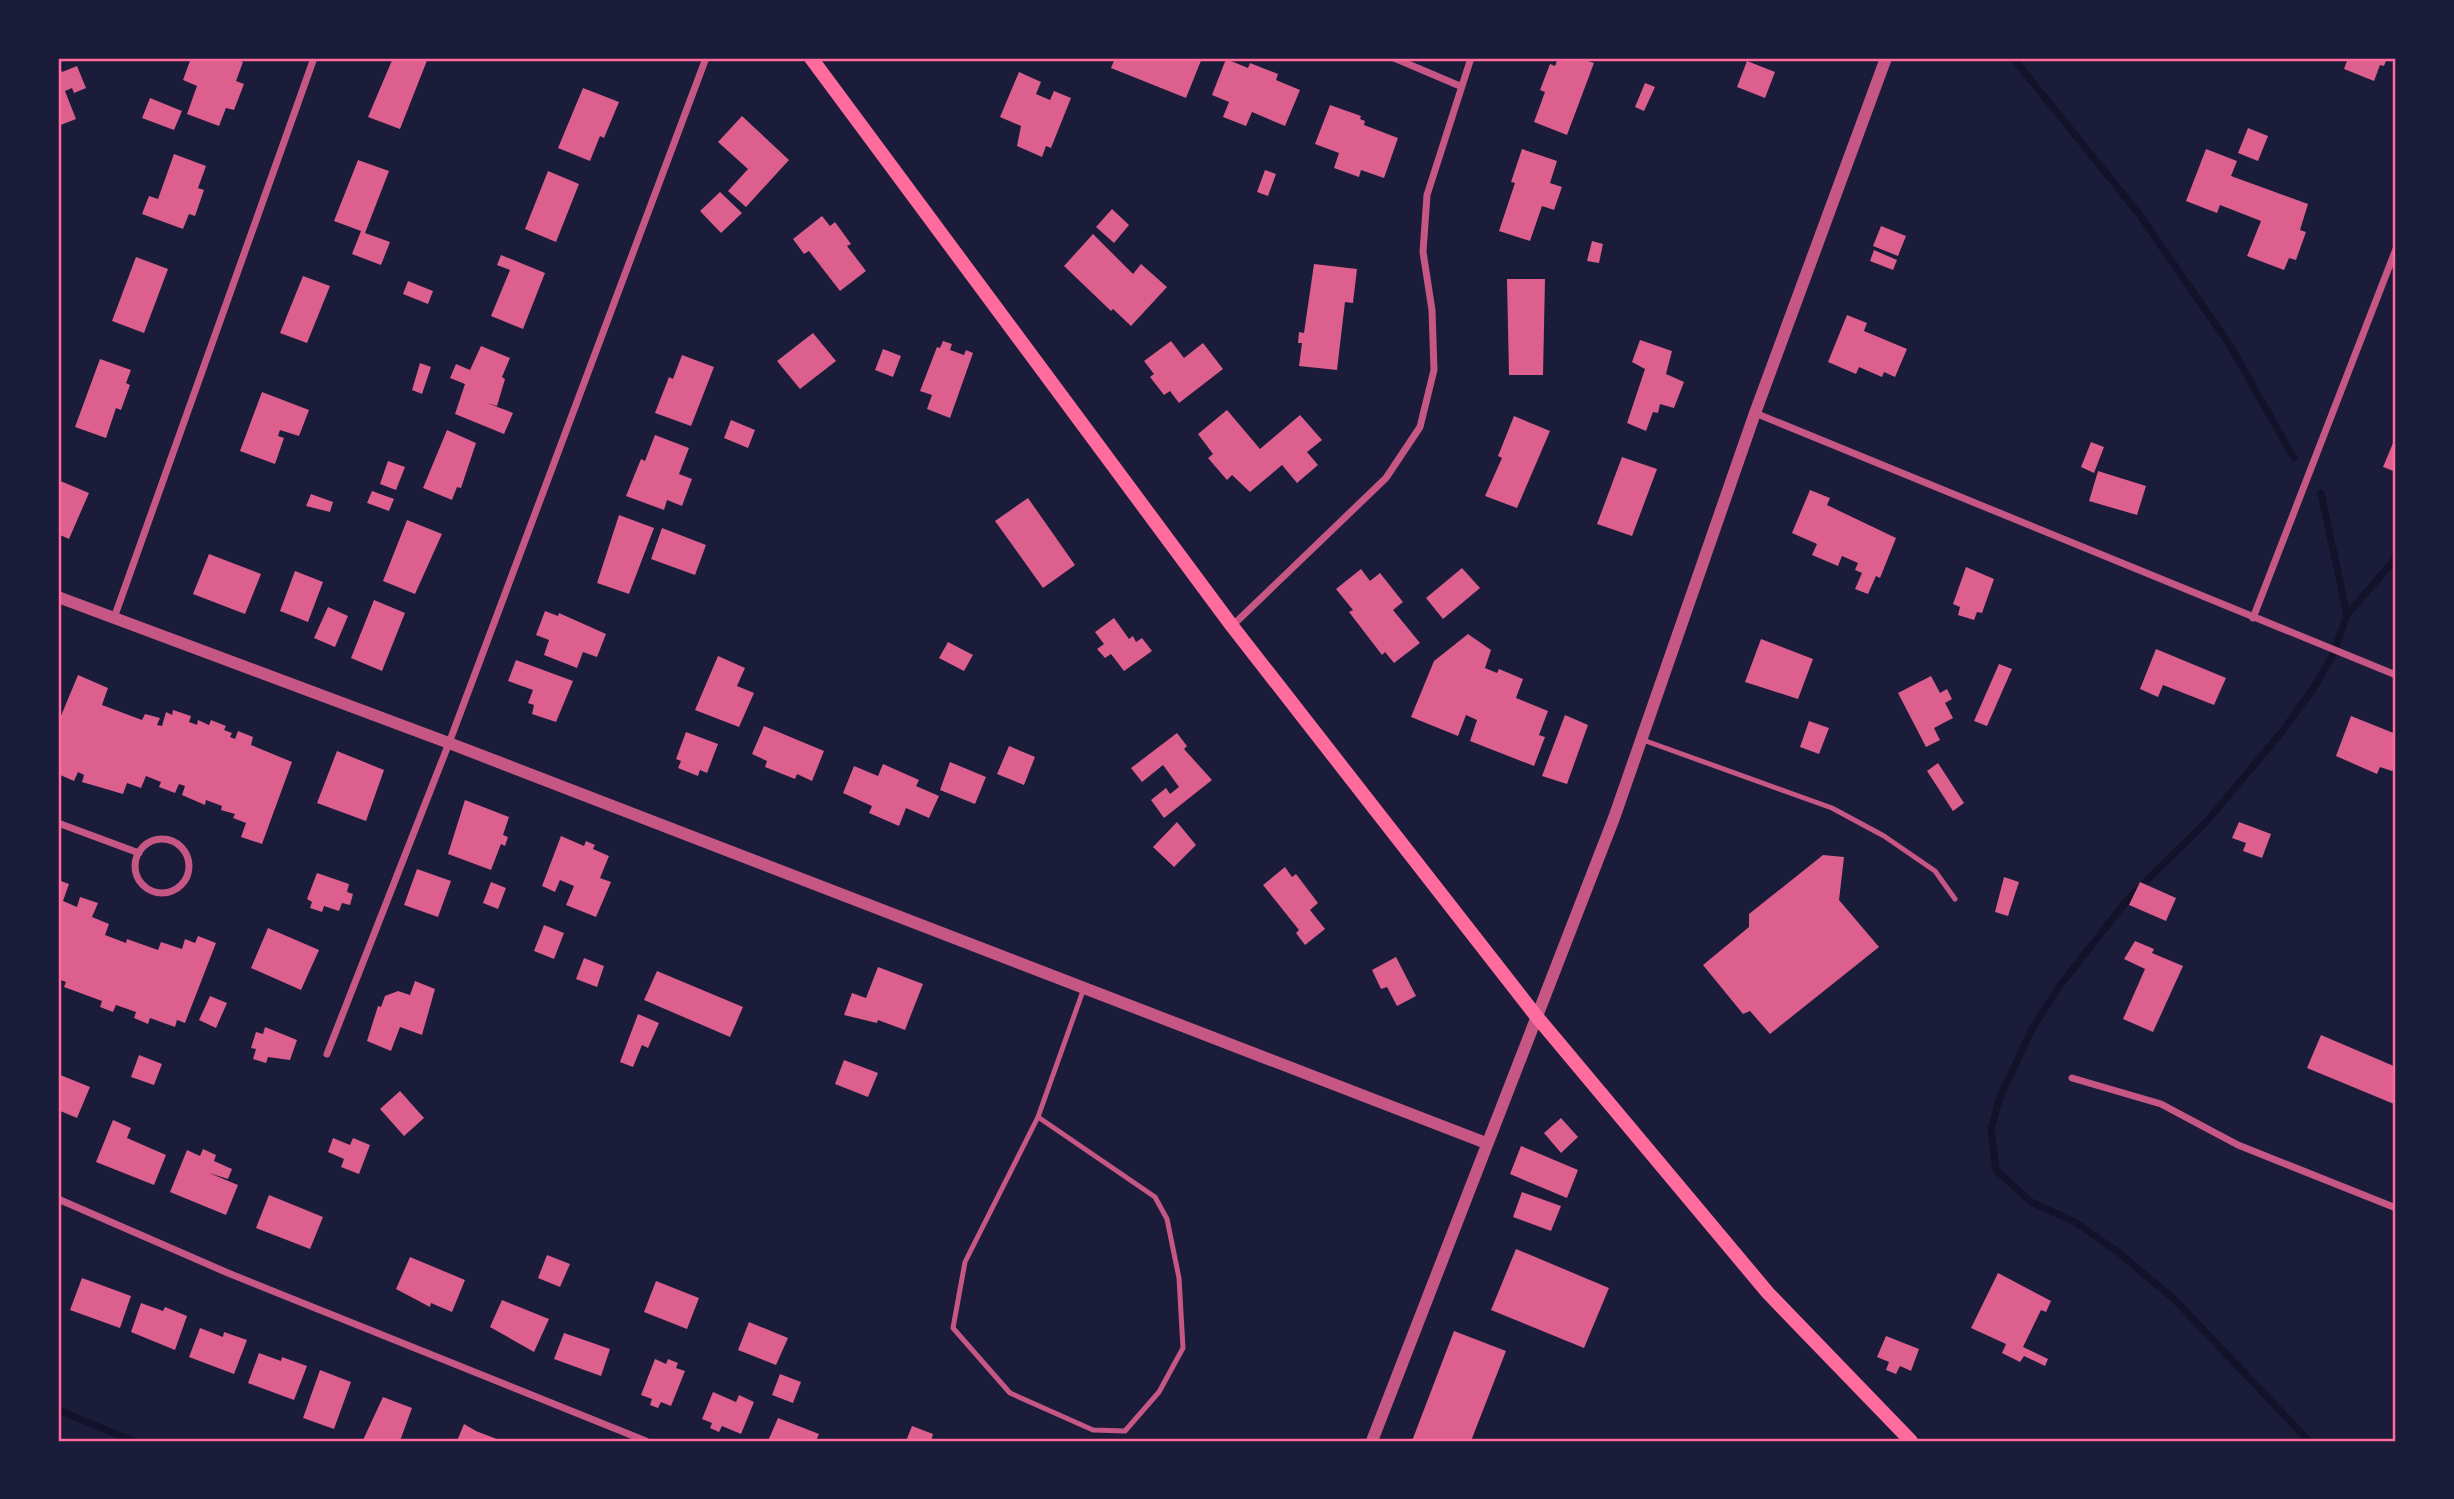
<svg xmlns="http://www.w3.org/2000/svg" width="2454" height="1499" font-family="Raleway,sans-serif">
<rect width="100%" height="100%" fill="#1b1b3a"/>
<g fill="none" stroke-linecap="round" stroke-linejoin="round">
<path stroke="#12122b" stroke-width="7" d="M2013,58L2139,214L2229,344L2294,458
M2321,493L2347,615
M58,1410L133,1441
M2309,1441L2175,1300L2118,1252L2075,1222L2031,1202L1996,1170L1991,1129L2000,1097L2031,1031L2058,988L2128,899L2207,821L2281,733L2313,689L2333,654L2347,615L2396,558"/>
</g>
<path fill="#dd5f8e" d="M58,58L63,61L58,63L62,72L77,66L86,88L74,93L72,88L65,91L76,119L58,126Z
M191,58H233L243,62L236,81L244,84L234,110L226,108L219,126L187,114L197,86L183,80Z
M393,58H428L400,129L368,117Z
M1115,58H1202L1186,98L1111,68Z
M1558,58H1579L1594,63L1567,135L1534,122L1545,92L1540,90L1550,64L1555,66Z
M2348,58H2387L2384,66L2380,65L2374,81L2344,69Z
M1226,59L1248,68L1250,63L1278,74L1276,80L1300,90L1285,126L1252,112L1246,126L1223,117L1229,102L1212,95Z
M1747,61L1775,72L1765,98L1737,87Z
M1019,72L1041,82L1036,94L1050,100L1054,91L1071,98L1051,148L1046,146L1042,157L1017,146L1021,126L1000,117Z
M1645,83L1655,87L1644,111L1635,107Z
M583,88L619,102L604,138L600,136L590,161L558,148Z
M150,98L182,111L174,130L142,118Z
M1330,105L1361,116L1360,119L1365,121L1364,125L1398,138L1384,178L1361,170L1359,177L1334,168L1339,153L1315,144Z
M742,116L789,160L746,207L728,191L748,169L718,142Z
M2248,128L2268,136L2258,161L2238,153Z
M1522,149L1557,161L1550,183L1562,187L1554,210L1542,206L1530,241L1499,231L1515,183L1511,182Z
M2206,149L2237,161L2231,176L2308,204L2300,230L2306,232L2296,260L2289,258L2284,270L2247,256L2261,221L2220,205L2217,213L2186,201Z
M174,154L206,166L198,188L204,190L195,216L189,214L183,229L142,214L149,196L158,199Z
M358,160L389,171L365,233L390,242L381,265L352,254L361,231L334,221Z
M1265,170L1276,174L1268,196L1257,192Z
M548,171L579,184L556,242L525,229Z
M720,192L742,213L721,233L700,211Z
M1112,209L1129,225L1114,243L1096,227Z
M822,216L830,226L835,222L851,244L847,246L866,271L840,291L809,251L804,254L793,239Z
M1881,226L1906,236L1898,256L1873,246Z
M1093,234L1133,274L1141,264L1167,287L1131,326L1113,309L1111,311L1064,266Z
M1592,241L1603,244L1599,263L1587,261Z
M1874,250L1897,260L1893,270L1870,261Z
M501,255L545,273L523,329L491,316L510,270L497,265Z
M136,257L168,269L144,333L112,321Z
M1314,264L1357,269L1353,303L1345,302L1337,370L1299,366L1302,343H1298L1299,332L1304,333Z
M303,276L330,286L307,343L280,333Z
M1507,279H1545L1543,375H1509Z
M408,281L433,291L428,304L403,294Z
M1847,315L1867,323L1864,331L1907,349L1895,377L1884,372L1882,377L1859,367L1856,374L1828,362Z
M813,333L836,361L800,389L777,361Z
M1640,340L1672,351L1666,374L1684,382L1674,408L1660,404L1658,413L1653,412L1646,431L1627,423L1645,369L1632,362Z
M943,341L952,344L950,350L964,355L966,350L973,353L950,418L927,409L932,395L920,391L937,347L940,348Z
M1171,341L1184,358L1203,343L1223,369L1179,403L1170,391L1164,395L1150,377L1154,374L1144,361Z
M481,346L510,358L502,377L505,379L497,406L487,403L513,413L504,434L455,414L465,384L450,378L456,364L470,370Z
M883,349L901,356L893,377L875,370Z
M682,355L714,367L691,426L655,413L669,377L673,379Z
M100,359L131,370L126,383L130,385L121,410L116,408L106,438L75,427Z
M420,363L431,367L422,394L412,390Z
M262,392L309,410L299,436L280,430L278,436L284,438L275,464L240,451Z
M1227,410L1260,449L1300,415L1322,440L1307,452L1318,465L1297,483L1282,465L1250,492L1232,475L1227,480L1208,458L1213,454L1198,434Z
M1514,416L1550,431L1517,508L1485,496L1502,458L1498,456Z
M731,420L755,430L748,448L724,438Z
M447,430L476,443L461,488L457,487L452,500L423,488Z
M655,435L689,448L679,474L692,479L682,506L667,500L664,510L626,496L641,459L645,461Z
M2396,436V472L2383,467Z
M2091,442L2104,447L2094,473L2081,467Z
M1622,457L1657,469L1632,536L1597,524Z
M388,461L405,467L396,490L380,484Z
M2098,471L2146,486L2137,515L2089,501Z
M58,480L89,493L69,539L58,534Z
M1810,490L1830,498L1827,505L1896,538L1880,578L1876,576L1868,594L1855,589L1862,573L1855,570L1858,563L1842,556L1838,566L1812,555L1817,544L1792,533Z
M372,491L394,499L389,511L367,503Z
M311,494L333,502L330,512L306,506Z
M1028,498L1075,565L1043,588L995,521Z
M619,515L654,528L629,594L597,583Z
M407,520L442,534L415,594L383,581Z
M662,528L706,545L695,575L651,559Z
M209,554L261,574L245,614L193,594Z
M1966,567L1994,579L1982,613L1977,612L1974,620L1958,615L1960,607L1953,604Z
M1462,568L1480,588L1443,619L1426,598Z
M1361,569L1370,581L1380,573L1403,602L1393,610L1420,643L1394,663L1385,652L1382,655L1349,612L1353,610L1336,589Z
M295,571L323,582L308,622L280,611Z
M374,600L405,613L382,671L351,658Z
M328,607L348,616L335,647L314,638Z
M545,611L558,616L559,613L606,634L597,657L583,652L577,668L544,655L549,640L536,635Z
M1114,618L1129,639L1133,636L1136,642L1142,638L1152,651L1124,671L1111,654L1105,658L1097,649L1104,644L1095,632Z
M1468,634L1491,650L1485,668L1497,673L1499,669L1523,679L1516,698L1548,711L1539,735L1545,737L1534,766L1470,741L1477,720L1466,715L1458,736L1411,717L1434,661Z
M1761,639L1813,659L1798,699L1745,682Z
M948,642L973,655L964,671L939,658Z
M2156,649L2226,678L2214,705L2163,685L2158,697L2140,689Z
M718,656L745,668L737,686L754,693L739,727L695,710Z
M516,660L573,681L556,722L532,714L534,705L528,703L533,690L508,681Z
M1999,664L2012,669L1987,726L1974,721Z
M78,675L108,688L102,705L142,720L145,714L160,718L157,725L162,726L166,712L172,715L173,710L191,716L189,722L197,725L198,720L209,725L211,720L226,726L224,730L232,733L230,737L235,739L238,731L253,737L251,745L292,762L262,844L241,837L246,823L233,818L235,814L221,810L222,806L206,800L205,805L182,795L185,786L179,784L175,793L159,787L161,782L146,776L141,788L127,783L123,794L82,782L84,775L78,772L74,781L58,774V723Z
M1931,676L1940,693L1947,689L1952,699L1945,703L1953,718L1934,728L1940,740L1926,747L1898,693Z
M1565,715L1588,725L1567,784L1542,776Z
M2351,716L2396,734V767L2392,771L2380,767L2377,774L2336,756Z
M1809,721L1829,728L1819,754L1800,747Z
M764,726L824,751L812,781L797,774L795,779L765,767L767,761L752,754Z
M686,732L718,744L707,773L700,770L698,776L678,768L681,761L676,759Z
M1177,733L1187,746L1184,749L1212,780L1164,818L1151,800L1166,788L1170,794L1179,787L1163,765L1142,782L1131,768Z
M1009,746L1035,757L1024,785L997,774Z
M337,751L384,770L366,821L317,803Z
M950,762L986,777L975,804L940,790Z
M1938,763L1964,803L1953,811L1927,771Z
M883,764L919,780L916,786L939,796L929,818L906,808L899,826L869,813L872,806L843,793L854,766L878,776Z
M465,800L509,817L503,835L508,837L505,846L501,844L491,870L448,854Z
M1177,822L1196,845L1174,867L1153,847Z
M2239,822L2271,834L2262,858L2243,851L2246,843L2232,838Z
M561,836L584,846L586,841L595,845L593,849L609,856L600,878L611,882L596,917L566,905L574,886L560,880L555,892L542,886Z
M1823,855L1844,857L1839,900L1879,947L1770,1034L1750,1011L1743,1014L1703,965L1749,927V914Z
M1285,867L1292,877L1296,874L1318,903L1310,910L1325,929L1305,945L1296,933L1299,930L1263,885Z
M417,869L451,881L438,917L404,905Z
M317,873L349,884L347,892L353,894L350,905L342,903L339,911L324,906L322,912L310,908L312,902L307,899Z
M2004,877L2019,882L2008,916L1995,912Z
M58,880L69,884L63,901L77,907L80,897L98,903L92,917L109,924L105,935L126,943L127,939L158,950L161,942L182,949L185,939L195,943L198,936L216,943L185,1023L177,1020L175,1027L150,1018L148,1024L134,1018L136,1012L116,1005L113,1012L100,1007L102,1001L64,987L66,982L58,979Z
M491,882L506,888L498,909L483,903Z
M2140,882L2176,898L2166,921L2129,905Z
M544,925L564,933L554,959L534,951Z
M268,928L319,950L301,990L251,968Z
M2135,941L2154,949L2152,953L2183,966L2153,1032L2123,1019L2145,969L2124,959Z
M1396,957L1416,996L1397,1006L1387,987L1381,989L1372,970Z
M584,958L604,966L597,987L576,979Z
M878,967L923,984L905,1030L878,1020L877,1023L844,1015L852,993L866,998Z
M657,971L743,1007L730,1037L644,1000Z
M415,981L435,989L422,1035L400,1027L391,1051L367,1041L378,1006L381,1007L385,996L398,991L410,995Z
M210,996L227,1003L216,1028L199,1020Z
M638,1014L659,1023L648,1048L642,1045L633,1067L620,1062Z
M265,1027L297,1040L290,1060L268,1057L266,1063L253,1059L256,1049L251,1048L256,1032L263,1034Z
M2321,1035L2396,1067L2394,1104L2307,1068Z
M139,1055L162,1064L154,1085L131,1077Z
M844,1060L878,1073L868,1097L835,1084Z
M58,1074L90,1087L77,1118L58,1110Z
M400,1091L424,1118L404,1136L380,1109Z
M1561,1118L1578,1137L1561,1153L1544,1133Z
M113,1120L131,1128L127,1138L166,1155L154,1185L96,1162Z
M333,1138L350,1145L353,1138L370,1145L359,1174L341,1167L344,1159L328,1152Z
M1521,1146L1578,1170L1567,1198L1510,1174Z
M203,1149L216,1155L214,1161L232,1169L228,1179L209,1173L238,1185L226,1215L170,1192L187,1150L200,1156Z
M1522,1192L1561,1206L1551,1231L1513,1217Z
M269,1195L323,1217L310,1249L256,1228Z
M1516,1249L1609,1288L1584,1348L1491,1310Z
M547,1255L570,1264L560,1287L538,1278Z
M410,1257L465,1280L452,1312L431,1303L430,1307L396,1289Z
M1998,1273L2051,1301L2046,1312L2041,1310L2023,1347L2048,1359L2045,1366L2024,1356L2020,1362L2002,1353L2006,1344L1971,1328Z
M82,1278L131,1296L120,1328L70,1310Z
M656,1281L699,1298L687,1329L644,1312Z
M502,1300L549,1319L534,1352L490,1327Z
M141,1303L163,1311L165,1307L187,1316L175,1350L131,1332Z
M749,1322L788,1338L776,1365L738,1350Z
M200,1328L223,1337L224,1332L247,1340L234,1374L189,1357Z
M1454,1331L1506,1351L1471,1441H1412Z
M564,1333L610,1349L601,1376L554,1359Z
M1886,1336L1919,1349L1911,1371L1900,1366L1896,1374L1886,1370L1889,1362L1877,1357Z
M259,1353L281,1361L282,1357L307,1366L294,1400L248,1383Z
M655,1359L666,1364L668,1359L678,1363L676,1368L685,1371L671,1406L661,1402L658,1408L650,1405L652,1399L641,1395Z
M320,1370L351,1382L334,1429L303,1418Z
M780,1374L801,1382L793,1403L772,1395Z
M713,1392L736,1402L739,1395L754,1402L741,1434L722,1426L719,1432L710,1428L712,1423L702,1419Z
M383,1397L412,1408L400,1441L363,1440Z
M778,1418L819,1434L816,1441H768Z
M464,1424L476,1431L502,1441H457Z
M912,1426L933,1434L931,1441H906Z"/>
<g fill="none" stroke-linecap="round" stroke-linejoin="round">
<path stroke="#c65784" stroke-width="5" d="M1643,740L1832,808L1884,836L1935,871L1955,899
M1038,1117L1155,1197L1167,1219L1179,1278L1183,1348L1159,1392L1125,1431L1093,1430L1010,1393L953,1328L965,1262L1038,1117L1084,988"/>
<path stroke="#c65784" stroke-width="7" d="M1394,58L1460,86
M1755,413L2396,675
M114,618L314,58
M2253,618L2396,249
M1232,626L1386,478L1420,427L1434,370L1432,310L1423,252L1427,195L1471,58
M58,823L139,853
M135 866a27 27 0 1 1 54 0a27 27 0 1 1-54 0Z
M327,1054L449,743L706,58
M2072,1078L2161,1104L2238,1145L2396,1208
M58,1199L228,1273L646,1441"/>
<path stroke="#c65784" stroke-width="12" d="M58,597L449,743L1486,1143
M1372,1441L1614,818L1755,413L1886,58"/>
<path stroke="#ff6b9d" stroke-width="14" d="M811,58L1232,626L1537,1017L1768,1293L1911,1441"/>
</g>
<rect width="2454" height="1499" fill="none" stroke="#1b1b3a" stroke-width="119"/>
<rect x="60" y="60" width="2334" height="1380" fill="none" stroke="#ff6b9d" stroke-width="2.5"/>
</svg>
